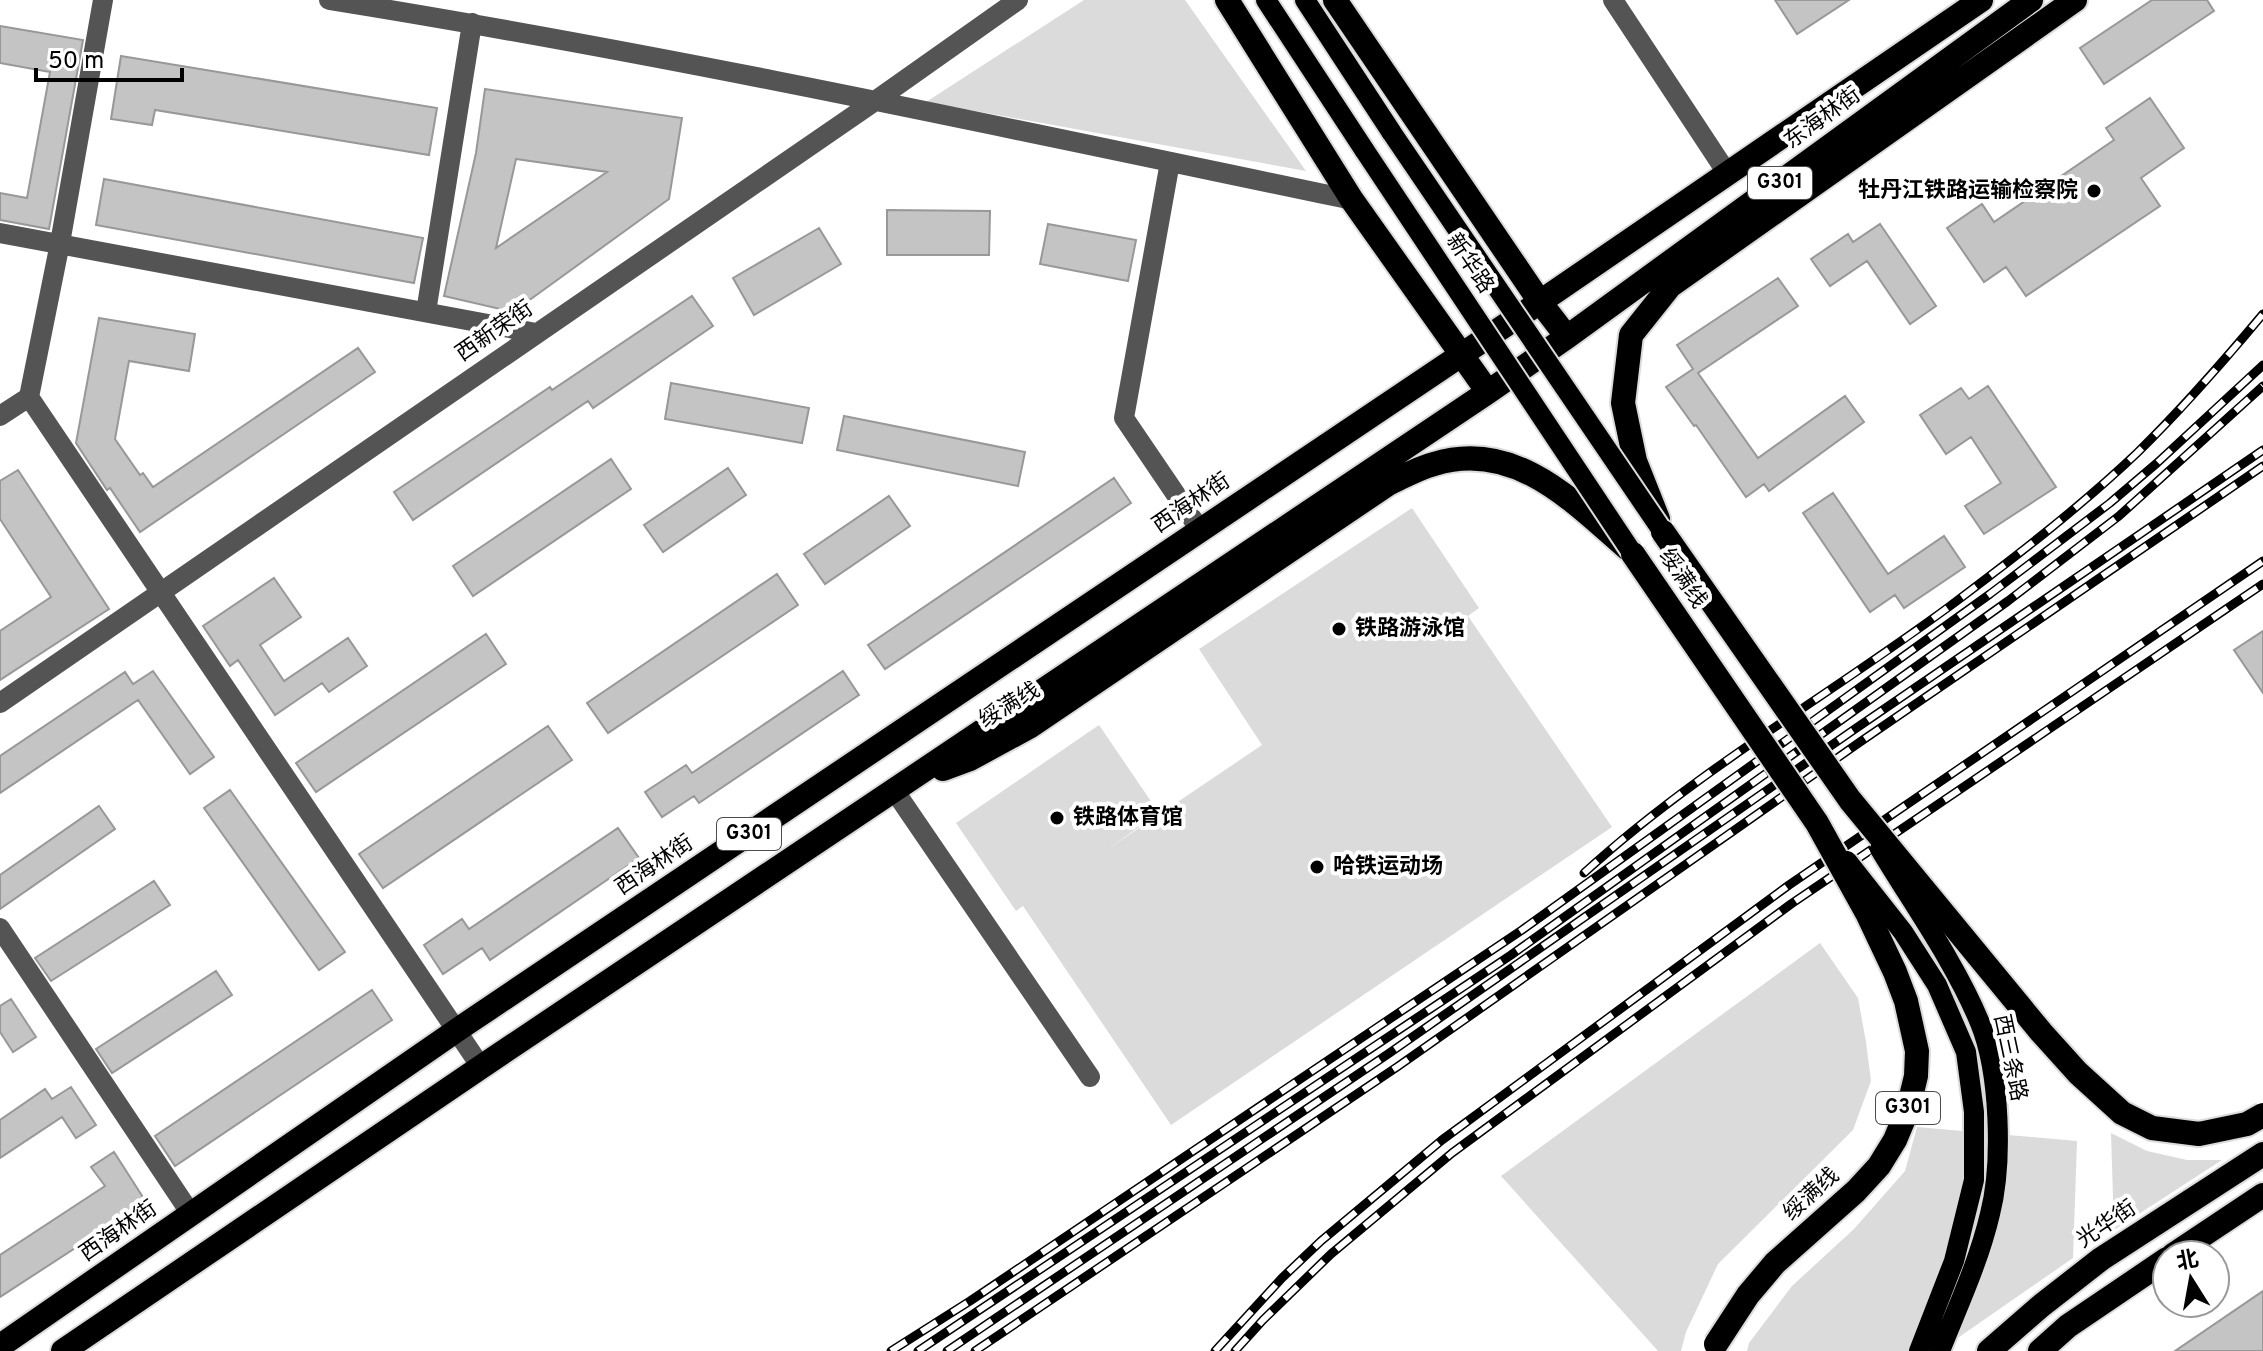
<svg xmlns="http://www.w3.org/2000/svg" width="2263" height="1351" font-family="Overpass,'Noto Sans SC',sans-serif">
<rect width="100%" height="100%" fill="#fff"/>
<path fill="#dbdbdb" d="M1084,0H1185L1306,171L926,102Z
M1412,508L1479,608L1468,616L1612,827L1171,1125L1023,906L1016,911L956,823L1099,725L1159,813L1105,851L1262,745L1199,649Z
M1820,943L1858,998L1866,1042L1871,1081L1853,1130L1718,1264L1686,1332L1681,1351H1658L1501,1176Z
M1917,1127L2077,1141L2073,1258L1939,1351H1747L1749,1343L1792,1286L1854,1229L1905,1171Z
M2111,1133L2147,1151L2187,1160H2222L2114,1230Z"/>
<path fill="#c4c4c4" stroke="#989898" stroke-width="2" fill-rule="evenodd" d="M1775,0H1849L1797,34Z
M2152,0H2207L2214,11L2104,84L2080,48Z
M0,26L83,40L49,229L0,220V193L27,198L50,72L0,63Z
M121,56L437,108L429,155L155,110L152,125L111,119Z
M485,89L682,118L669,199L513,312L444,296L476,153ZM516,159L607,172L496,248Z
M2150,98L2184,148L2141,178L2160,206L2026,296L2006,267L1984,282L1947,228L1982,204L1994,222L2114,140L2106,128Z
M104,179L423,238L414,283L96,225Z
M887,210L990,211L989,255H887Z
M1048,224L1136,240L1128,281L1040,264Z
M1880,224L1936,306L1910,324L1867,261L1830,286L1811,259L1848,234L1853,242Z
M819,228L841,264L754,315L733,278Z
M1778,278L1798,306L1698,373L1758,458L1845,396L1864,422L1769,491L1764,484L1746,497L1696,425L1694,426L1666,387L1693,369L1677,345Z
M692,296L713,326L593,408L588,401L413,520L394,492L550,387L552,390Z
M99,318L195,334L189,371L129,361L115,439L140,475L143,473L153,487L358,348L375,372L140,532L110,488L107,490L76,443Z
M671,383L809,408L802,443L665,419Z
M1988,386L2056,487L1984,534L1965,506L2001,483L1971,437L1946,454L1920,415L1961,388L1969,399Z
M844,416L1025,452L1018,486L837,450Z
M611,459L631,489L473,596L453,566Z
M728,468L746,495L663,552L644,525Z
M18,470L109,609L0,680V631L51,597L0,519V481Z
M1114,478L1131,503L885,669L868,645Z
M1833,493L1888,574L1944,536L1965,567L1904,608L1895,595L1870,612L1803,513Z
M889,496L910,526L825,584L804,554Z
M777,574L798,605L608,733L587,703Z
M274,578L301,617L260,645L284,681L348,638L367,666L329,692L322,683L275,715L238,660L230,666L203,626Z
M2263,631V693L2234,650Z
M486,634L506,664L316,792L296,763Z
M153,671L214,757L190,774L138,700L0,793V756L125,672L133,684Z
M843,671L859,695L699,803L694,796L662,817L645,792L686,765L692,773Z
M548,726L572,760L383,888L359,854Z
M230,790L345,952L319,970L204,808Z
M99,806L115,829L0,909V875Z
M618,828L639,858L490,960L482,948L443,974L424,945L462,919L469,929Z
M154,881L170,905L51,981L35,958Z
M216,971L232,995L112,1073L96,1049Z
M372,990L392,1020L175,1166L155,1136Z
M11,999L36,1037L13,1052L0,1032V1006Z
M71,1087L96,1125L76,1138L62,1117L0,1158V1120L45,1089L52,1099Z
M114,1152L146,1202L0,1297V1255L105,1186L91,1167Z
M2263,1291V1351H2175Z"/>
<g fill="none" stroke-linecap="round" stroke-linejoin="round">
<g stroke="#dbdbdb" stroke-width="24">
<path id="major" d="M1266,0L1365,151
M1305,0L1392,133"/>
</g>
<g stroke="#dbdbdb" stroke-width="28">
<path id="highway" d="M1227,0L1352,200L1488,392
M1335,0L1540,302L1567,337
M1658,519L1635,461L1623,403L1631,335L1670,286L2075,0
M943,769L970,759L1029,727L1388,484C1403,477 1418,468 1434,464C1514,439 1573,501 1628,549
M2173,1255L2263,1195
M0,1346L463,1026L1540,302L1981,0
M63,1351L481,1067L1488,392L1567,337L2031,0
M1989,1351L2042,1305L2101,1259L2263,1154
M2040,1351L2068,1326L2167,1259"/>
</g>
<path stroke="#545454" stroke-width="20" d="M329,0C672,55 1012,129 1352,200
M1613,0L1727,173
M1170,162L1124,418L1200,530
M0,233L536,333
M426,312L472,23
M29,397L481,1067
M0,416L29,397L60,243L103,0
M0,703L875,101L1018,0
M894,790L1090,1077
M0,928L191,1214"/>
<use href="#major" stroke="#000" stroke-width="20"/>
<use href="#highway" stroke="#000" stroke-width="24"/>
<g stroke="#000" stroke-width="9">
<path id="rail" d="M1584,873C1696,771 1828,696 1950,606C2014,558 2079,508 2137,453C2182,409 2223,362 2263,314
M891,1351L970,1301L1522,930L1990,594L2110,503L2157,463L2263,365
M918,1351L1511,955L1844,718L2008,601L2119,516L2263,386
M947,1351L1388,1054L1852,731L2263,450
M975,1351L1397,1067L1860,742L2263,466
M1215,1351L1282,1278L1321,1241L1442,1140L1789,885L2263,561
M1235,1351L1263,1320L1331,1254L1452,1153L1791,904L2263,584"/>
</g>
<use href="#rail" stroke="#fff" stroke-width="6" stroke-dasharray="18" stroke-linecap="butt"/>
<g stroke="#dbdbdb" stroke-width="24" stroke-linecap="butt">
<path id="major-bridge" d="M1392,133L1663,532
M1365,151L1633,554
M1880,849C1913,904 1956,964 1980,1023C2000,1072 2003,1163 1990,1214C1979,1261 1958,1306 1940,1351
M1847,861L1903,932L1937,985L1966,1052L1974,1112V1180L1954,1261L1919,1351"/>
</g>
<g stroke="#dbdbdb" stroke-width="28" stroke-linecap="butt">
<path id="highway-bridge" d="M1663,532L1850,800L2041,1032L2078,1073L2122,1113L2152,1128L2199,1134L2247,1124L2263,1115
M1633,554L1817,823L1868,915L1895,972L1906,1001L1917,1051L1916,1076L1908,1109L1895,1140L1879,1166L1856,1191L1775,1263L1748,1295L1716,1344"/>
</g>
<use href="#major-bridge" stroke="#000" stroke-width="20"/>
<use href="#highway-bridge" stroke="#000" stroke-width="24"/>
</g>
<g fill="#000" stroke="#fff" stroke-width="3">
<circle cx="2094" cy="191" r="8"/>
<circle cx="1339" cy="629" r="8"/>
<circle cx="1057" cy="818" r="8"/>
<circle cx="1317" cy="867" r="8"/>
</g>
<g text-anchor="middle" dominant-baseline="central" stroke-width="8" stroke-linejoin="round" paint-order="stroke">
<g fill="#fff" stroke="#4c4c4c" stroke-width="2">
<rect x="1748" y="167" width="64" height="32" rx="6"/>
<rect x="717" y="818" width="64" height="32" rx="6"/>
<rect x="1876" y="1092" width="64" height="32" rx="6"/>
</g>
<g font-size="20" font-weight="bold" fill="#000">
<text x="1780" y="183">G301</text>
<text x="749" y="834">G301</text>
<text x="1908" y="1108">G301</text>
</g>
<g font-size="22" fill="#000" stroke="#fff">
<text transform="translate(1823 119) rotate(-36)">东海林街</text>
<text transform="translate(1469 264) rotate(56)">新华路</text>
<text transform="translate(495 332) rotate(-35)">西新荣街</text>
<text transform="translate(1192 504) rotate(-34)">西海林街</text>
<text transform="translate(1682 579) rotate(56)">绥满线</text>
<text transform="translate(1010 706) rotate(-31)">绥满线</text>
<text transform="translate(655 866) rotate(-34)">西海林街</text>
<text transform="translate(2009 1058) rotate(78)">西三条路</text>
<text transform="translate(1812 1195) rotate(-42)">绥满线</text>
<text transform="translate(2107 1225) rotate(-34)">光华街</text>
<text transform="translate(119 1232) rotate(-35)">西海林街</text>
</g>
<g font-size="22" font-weight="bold" fill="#000" stroke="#fff" text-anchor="start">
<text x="2078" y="191" text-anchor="end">牡丹江铁路运输检察院</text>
<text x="1355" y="629">铁路游泳馆</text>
<text x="1073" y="818">铁路体育馆</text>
<text x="1333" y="867">哈铁运动场</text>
</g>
</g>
<g transform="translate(2191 1279) rotate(349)"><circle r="38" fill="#ffffff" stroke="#999999" stroke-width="2"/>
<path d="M0-6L14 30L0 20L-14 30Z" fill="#000000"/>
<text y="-12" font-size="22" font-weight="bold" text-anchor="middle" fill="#000000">北</text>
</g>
<path d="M36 68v12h146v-12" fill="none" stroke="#000000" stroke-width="4"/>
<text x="48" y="68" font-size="24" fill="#000000" stroke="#ffffff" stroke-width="6" paint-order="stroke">50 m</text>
</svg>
